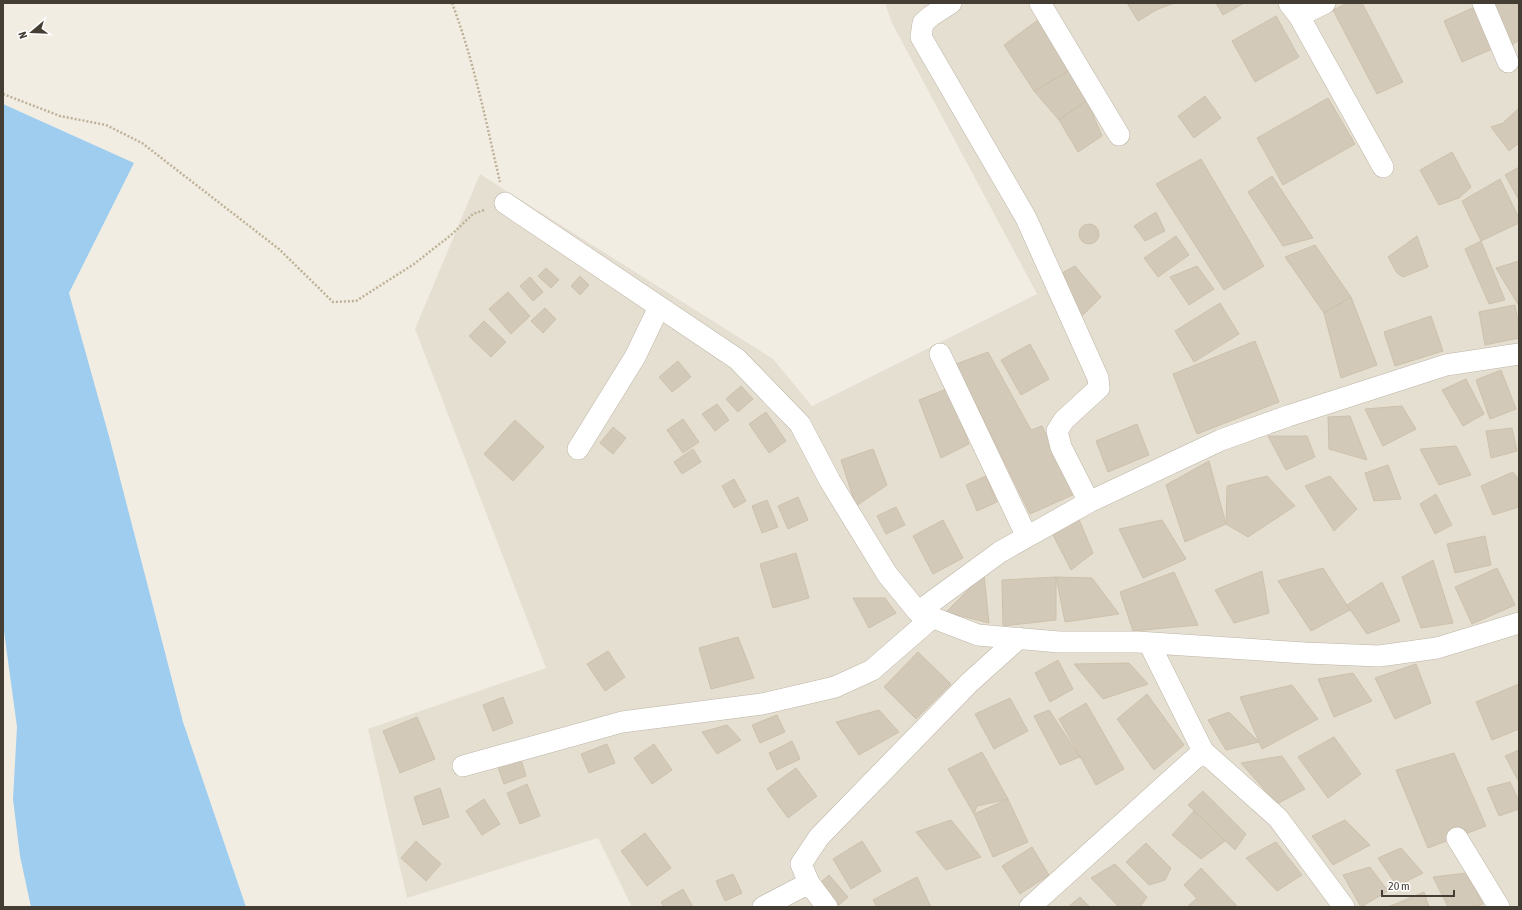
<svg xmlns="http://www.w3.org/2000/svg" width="1522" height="910" font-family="'Asap Condensed',sans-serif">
<rect width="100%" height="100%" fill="#f2ede3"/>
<path fill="#e5dfd1" d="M885,3H1519V907H632L598,838L407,898L368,729L546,668L415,329L480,174L773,359L812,406L1037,294L892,23Z"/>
<path fill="#9ecdef" d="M3,104L134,163L69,293L110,440L183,722L246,907H31L20,856L13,799L17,727L3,624Z"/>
<path fill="#d3c9b8" stroke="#cec1ac" d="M1127,3H1175L1158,9L1138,21Z
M1216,3H1244L1223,15Z
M1348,3H1362L1403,82L1377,94L1333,10Z
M1492,3H1519V40L1512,45Z
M1479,5L1497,47L1462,62L1444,21Z
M1276,16L1299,57L1255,82L1232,41Z
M1042,17L1070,70L1034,91L1004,45Z
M1070,70L1087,100L1059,120L1034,91Z
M1205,96L1221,118L1194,138L1178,116Z
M1328,98L1355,144L1283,185L1257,138Z
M1087,100L1102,136L1078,152L1059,120Z
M1519,108V143L1509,151L1491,127L1503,123Z
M1452,152L1471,187L1459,198L1439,205L1420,170Z
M1201,159L1264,266L1224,290L1156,184Z
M1519,167V200L1505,175Z
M1272,176L1313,238L1283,246L1248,192Z
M1500,179L1519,218V223L1481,241L1462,201Z
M1156,212L1165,231L1145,241L1134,226Z
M1079 234a10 10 0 1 1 20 0a10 10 0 1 1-20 0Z
M1176,236L1189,255L1158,277L1144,258Z
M1417,236L1428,267L1403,277L1397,273L1388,257Z
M1481,241L1505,300L1489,304L1465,249Z
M1315,245L1351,297L1324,313L1285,257Z
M1519,261V306L1496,268Z
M1075,266L1101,297L1081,317L1053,278Z
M1197,266L1214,289L1189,305L1170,277Z
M546,268L559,280L551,288L538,276Z
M580,276L589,285L580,295L571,286Z
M530,277L543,292L533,301L520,286Z
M508,292L530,316L511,334L489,309Z
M1351,297L1377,365L1341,378L1324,313Z
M1220,303L1239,334L1194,362L1175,331Z
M1515,305L1519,327V338L1485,345L1479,312Z
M545,308L556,319L543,333L531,321Z
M1431,316L1443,351L1395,366L1384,332Z
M484,321L506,342L491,357L469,336Z
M1255,341L1279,402L1197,434L1173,374Z
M1030,344L1049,379L1021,395L1001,360Z
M988,352L1031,430L1042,426L1077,493L1030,514L956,364Z
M678,361L691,377L672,392L659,377Z
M1501,370L1516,409L1490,419L1476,380Z
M1466,379L1484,414L1463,426L1442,390Z
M741,386L753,399L738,412L726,399Z
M949,388L969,444L941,458L919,400Z
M717,404L729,420L715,431L702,414Z
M1402,406L1416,429L1383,446L1365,409Z
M766,412L786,441L769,453L749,424Z
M1350,416L1367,460L1329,449L1328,417Z
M683,419L699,442L683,453L667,430Z
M515,420L544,447L513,481L484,454Z
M1137,424L1149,455L1108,472L1096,441Z
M613,427L626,438L613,454L600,443Z
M1512,428L1517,451L1491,458L1486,431Z
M1268,436H1307L1315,457L1286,470Z
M1456,446L1471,475L1439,485L1420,449Z
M693,449L701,462L682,474L674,462Z
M873,449L887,485L856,506L841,460Z
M1209,461L1226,524L1185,542L1166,485Z
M1388,465L1401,499L1374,501L1365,473Z
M1513,472L1519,480V507L1493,515L1481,486Z
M986,476L997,502L977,511L966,485Z
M1267,476L1295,506L1248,537L1226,524L1227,486Z
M1330,476L1357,509L1334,531L1305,486Z
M734,479L746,501L734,508L722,486Z
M1436,494L1452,525L1435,534L1420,504Z
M798,497L808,520L788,529L778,506Z
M767,500L778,527L762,533L752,506Z
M896,507L905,525L886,534L877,516Z
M1075,510L1093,553L1071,570L1051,531Z
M943,520L963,558L933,574L913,536Z
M1162,520L1186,559L1143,578L1119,529Z
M1485,536L1491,565L1455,573L1447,544Z
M796,553L809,598L773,608L760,564Z
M1433,560L1453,623L1421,628L1402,577Z
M1323,568L1350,610L1311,631L1278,581Z
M1497,568L1515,605L1472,624L1455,587Z
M1262,571L1269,613L1234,623L1215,590Z
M1174,572L1198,625L1133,631L1120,592Z
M984,574L989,623L946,612Z
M1056,577V620L1003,626L1002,580Z
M1056,577L1092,578L1119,614L1065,622Z
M1382,582L1400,621L1367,634L1347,605Z
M853,598H885L896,613L869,628Z
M738,637L754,678L711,689L699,648Z
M608,651L625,677L605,691L587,664Z
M918,652L951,684L916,719L884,687Z
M1058,660L1073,689L1050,702L1035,673Z
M1129,663L1148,684L1103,699L1074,664Z
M1416,664L1431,703L1395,719L1375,678Z
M1353,673L1372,701L1334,717L1318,679Z
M1519,684V729L1492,740L1476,702Z
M1292,685L1318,719L1262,749L1240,697Z
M1147,694L1184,745L1154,770L1117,719Z
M503,697L513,723L493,731L483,705Z
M1010,698L1028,731L994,749L975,714Z
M1086,703L1124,769L1096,785L1059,719Z
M879,710L899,732L859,755L836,722Z
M1049,710L1080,757L1060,765L1034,716Z
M1229,712L1259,742L1226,750L1208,720Z
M777,715L785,732L760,743L752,725Z
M417,717L435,759L400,773L383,731Z
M727,725L741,740L717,754L702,732Z
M1334,737L1361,774L1328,798L1298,757Z
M792,741L800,759L777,770L769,753Z
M607,744L615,763L589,773L581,754Z
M654,744L672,770L652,784L634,758Z
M1519,750V782L1505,756Z
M982,752L1008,799L977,806L974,814L948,769Z
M1454,753L1486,826L1428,848L1396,770Z
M520,756L526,776L504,784L497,764Z
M1282,756L1305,789L1277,804L1241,763Z
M796,768L817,796L788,818L767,789Z
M1510,782L1519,801V809L1499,816L1487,788Z
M527,784L540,816L520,824L507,793Z
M440,788L449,817L423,825L414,797Z
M1203,791L1246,834L1235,850L1188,805Z
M484,799L500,824L482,835L466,811Z
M1008,799L1028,842L993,857L974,814Z
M1194,811L1225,841L1201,859L1172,835Z
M951,820L981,857L946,870L916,832Z
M1345,820L1370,845L1333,865L1312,836Z
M645,833L671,868L647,886L621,851Z
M416,841L441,864L426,881L401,858Z
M862,841L881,871L851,889L833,859Z
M1276,842L1302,875L1277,891L1246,858Z
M1146,843L1171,868L1165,880L1149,885L1126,862Z
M1032,847L1049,875L1020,894L1002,866Z
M1401,848L1423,873L1397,886L1378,858Z
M1115,864L1147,897L1140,907H1119L1091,878Z
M1370,867L1388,891L1361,907L1343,875Z
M1201,868L1237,906L1236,907H1205L1184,885Z
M1467,873L1483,904L1474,907H1448L1433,877Z
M733,874L742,893L725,901L716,881Z
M829,875L848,897L839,905L820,883Z
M917,877L931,907H877L873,900Z
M683,889L693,907H664L661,902Z
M1424,892L1429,907H1388Z
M1080,897L1090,907H1068Z
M1196,899L1203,907H1187Z"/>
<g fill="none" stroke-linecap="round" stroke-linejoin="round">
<g stroke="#bdb5a6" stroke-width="22">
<path id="street" d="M951,3L931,16L923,23L921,37L1026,218L1098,378L1099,388L1064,420L1057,431L1061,447L1089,502
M1040,3L1119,135
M1289,3L1299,16L1325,3
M1483,3L1508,62
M1299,16L1383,167
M505,203L737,359L800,424L830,481L887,574L918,612L978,635L1059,642H1137L1305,653L1379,656L1437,648L1519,623
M940,354L1027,537
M578,449L635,357L659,307
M918,612L1000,552L1089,502L1221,440L1288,416L1446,365L1519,354
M1203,751L1278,818L1344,907
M463,766L622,722L762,704L835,687L872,670L933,617
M1457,838L1499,907
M763,907L809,883
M827,907L809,883L801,864L819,837L969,683L1019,638
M1030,907L1203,751L1149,643"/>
</g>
<path stroke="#beb197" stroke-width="2.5" stroke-dasharray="2 2" stroke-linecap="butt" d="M452,3C474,61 486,122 500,182
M3,94L60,116L106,125L142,143L279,249L333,302L356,301L414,264L451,235L473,214L484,210"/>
<use href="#street" stroke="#fff" stroke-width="21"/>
</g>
<rect width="1522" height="910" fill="none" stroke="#433d33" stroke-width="8"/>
<g transform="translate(32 32) rotate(251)" stroke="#ffffff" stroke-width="3" paint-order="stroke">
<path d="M0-3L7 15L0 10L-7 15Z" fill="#433d33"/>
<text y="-6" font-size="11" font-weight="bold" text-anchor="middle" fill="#433d33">N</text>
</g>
<path d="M1382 890v6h72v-6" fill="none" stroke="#433d33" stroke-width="2"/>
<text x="1388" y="890" font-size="12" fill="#433d33" stroke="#ffffff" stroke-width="3" paint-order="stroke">20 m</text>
</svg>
